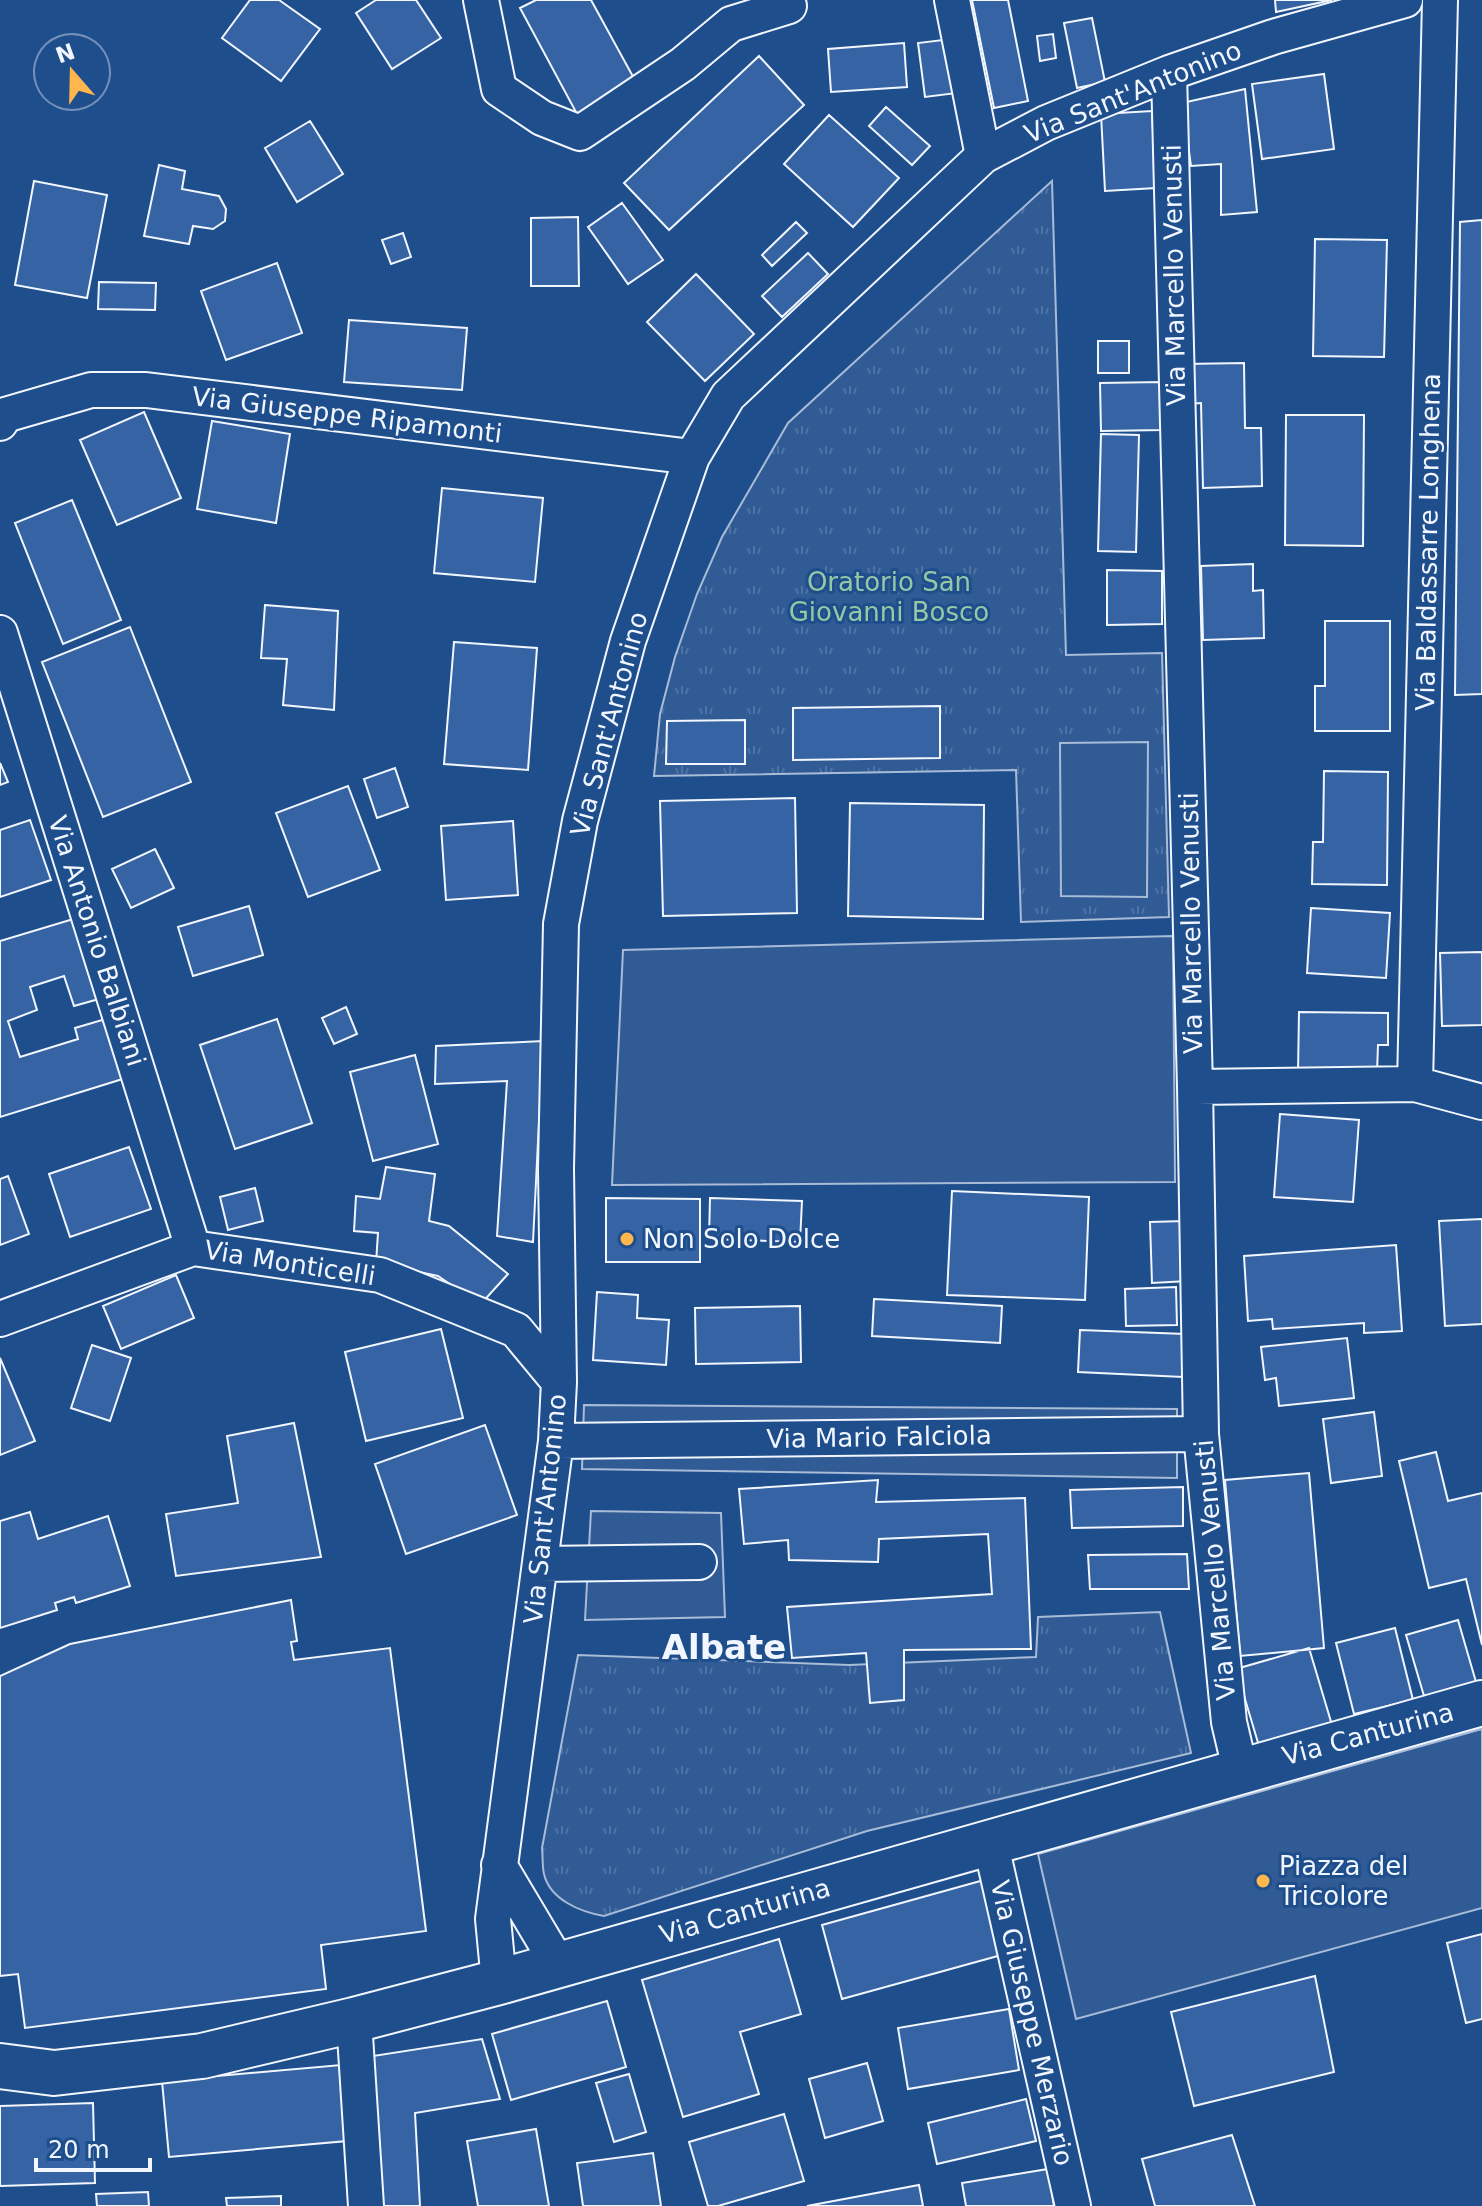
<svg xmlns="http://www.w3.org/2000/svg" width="1482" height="2206" font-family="'DejaVu Sans',sans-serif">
<defs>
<pattern id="park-tufts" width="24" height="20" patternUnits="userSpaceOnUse" patternTransform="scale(2)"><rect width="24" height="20" fill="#305b95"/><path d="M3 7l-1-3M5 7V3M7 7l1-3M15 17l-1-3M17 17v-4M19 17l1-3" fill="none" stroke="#4e73a5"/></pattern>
</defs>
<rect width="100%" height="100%" fill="#1f4e8c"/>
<path fill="url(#park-tufts)" stroke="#a8bbd7" stroke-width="2" d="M1052,181L1066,655L1162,653L1169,917L1021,922L1016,770L654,776L660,714L675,657L697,594L722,537L788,423Z
M1160,1612L1191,1753L867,1831L604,1916C581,1912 550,1900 544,1874C542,1866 543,1856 542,1848L578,1655L849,1665L1036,1657L1038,1617Z"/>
<path fill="#305b95" stroke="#a8bbd7" stroke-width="2" d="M1148,742L1147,897L1061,896L1060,743Z
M1173,936L1175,1182L612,1185L623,950Z
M584,1405L1177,1409V1478L582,1469Z
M591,1511L721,1513L725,1617L585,1620Z
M1482,1729V1908L1076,2019L1038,1854Z"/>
<path fill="#3563a3" stroke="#f2f6ff" stroke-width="2" d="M250,0H279L320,29L281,81L222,38Z
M376,0H416L441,38L392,69L356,13Z
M536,0H591L636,82L577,114L520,8Z
M972,0H1008L1028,101L994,108Z
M1275,0H1332L1276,12Z
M1092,18L1105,82L1077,88L1064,23Z
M1053,34L1056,58L1040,61L1037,36Z
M951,39L957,93L925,97L918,43Z
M904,43L907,87L831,92L828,49Z
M759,56L804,105L669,230L624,183Z
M1324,74L1334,149L1262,159L1252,84Z
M1245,89L1257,212L1221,215V164L1191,166L1182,103Z
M886,107L930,146L912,165L869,126Z
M1152,111L1156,188L1105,191L1101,114Z
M829,115L899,178L853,227L784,164Z
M310,121L343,174L297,202L265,148Z
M159,165L185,171L182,189L219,196L226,209L225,221L213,229L193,226L189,244L144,236Z
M34,181L107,195L87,298L15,285Z
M622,203L663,260L628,284L588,227Z
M578,217L579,286H531V218Z
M1482,220V694L1455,695L1460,222Z
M796,222L807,233L772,266L762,255Z
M403,233L411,257L391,264L382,240Z
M1315,239L1387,240L1384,357L1313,356Z
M808,253L828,274L782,317L762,296Z
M277,263L302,333L226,360L201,291Z
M696,274L754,334L705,381L647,322Z
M99,282L156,283L155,310L98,309Z
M349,320L467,328L462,390L344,382Z
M1098,341H1129V373H1098Z
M1244,363L1245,428H1261L1262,486L1203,488L1201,403L1186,404L1185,364Z
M1162,382L1163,430L1101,431L1100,383Z
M144,412L181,498L117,525L80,440Z
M1286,415H1364L1363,546L1285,545Z
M212,421L290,434L276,523L197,509Z
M1101,434L1139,435L1136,552L1098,551Z
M442,488L543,498L535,582L434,573Z
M72,500L121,620L63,644L15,523Z
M1253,564V591L1263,590L1264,638L1203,640L1201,566Z
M1107,570L1162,571V624L1107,625Z
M265,605L338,611L334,710L283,705L287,659L261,658Z
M1325,621H1390V731H1315V686H1325Z
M130,627L191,782L103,817L42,662Z
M454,642L537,648L528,770L444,764Z
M940,706V758L793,760V708Z
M745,720V764H666L667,721Z
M0,763L8,782L0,785Z
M395,768L408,807L377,818L364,779Z
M1324,771L1388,772L1387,885L1312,884L1313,842H1323Z
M348,786L380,870L308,897L276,813Z
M795,798L797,913L663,916L660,801Z
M850,803L984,805L983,919L848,916Z
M30,820L51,880L0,897V830Z
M513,821L518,895L446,900L441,826Z
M155,849L174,888L131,908L112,869Z
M249,906L263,955L193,976L178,927Z
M1311,908L1390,913L1386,978L1307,973Z
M80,917L106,997L74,1006L64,976L30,987L37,1010L8,1021L20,1057L78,1039L75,1028L109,1018L129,1077L0,1117V941Z
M1482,952V1025L1442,1026L1440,953Z
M346,1007L357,1034L334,1044L322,1018Z
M1299,1012L1388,1013V1045H1378L1377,1073H1298Z
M277,1019L312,1123L235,1149L200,1045Z
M543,1041L533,1242L497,1236L507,1081L435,1084L436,1046Z
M415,1055L438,1144L373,1161L350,1072Z
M1280,1114L1359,1120L1353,1202L1274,1197Z
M129,1147L151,1209L70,1237L49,1174Z
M386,1167L435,1174L429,1221L449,1226L508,1274L480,1305L438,1276L376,1263L378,1233L354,1231L356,1196L380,1199Z
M8,1176L29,1234L0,1245V1179Z
M255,1188L263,1221L228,1230L220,1197Z
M952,1191L1089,1197L1085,1300L947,1295Z
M606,1198L700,1199V1262H606Z
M710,1198L802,1201L800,1242L709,1239Z
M1482,1219V1324L1445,1326L1439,1221Z
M1185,1221L1188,1281L1152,1283L1150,1222Z
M1396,1245L1402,1331L1364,1333V1323L1273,1329L1272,1319L1248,1321L1244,1256Z
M176,1275L194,1318L121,1349L103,1306Z
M1176,1287L1177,1325L1126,1326L1125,1289Z
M597,1292L638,1295L637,1318L669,1320L666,1365L593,1360Z
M874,1299L1002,1306L1000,1343L872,1336Z
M800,1306L801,1362L696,1364L695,1308Z
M441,1329L463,1418L366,1441L345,1352Z
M1080,1330L1185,1334L1183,1377L1078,1372Z
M1347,1338L1354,1398L1279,1406L1276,1378L1265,1380L1261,1347Z
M92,1345L131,1358L110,1421L71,1408Z
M0,1358L35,1441L0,1455Z
M1374,1412L1382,1476L1331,1483L1323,1419Z
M294,1423L321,1557L176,1576L166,1514L238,1503L227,1436Z
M485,1425L517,1515L406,1554L375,1464Z
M1436,1452L1448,1501L1482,1493V1645L1466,1579L1429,1588L1399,1461Z
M1309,1473L1324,1648L1240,1656L1225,1480Z
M878,1480L876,1502L1025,1498L1031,1649L904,1650V1700L870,1703L866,1653L792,1658L787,1607L992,1594L988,1534L879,1539L878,1562L789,1560L788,1540L744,1544L739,1489Z
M1183,1487V1526L1072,1528L1070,1490Z
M30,1512L38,1539L108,1516L130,1586L76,1603L74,1597L55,1603L57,1610L0,1628V1521Z
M1187,1554L1189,1589H1090L1088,1555Z
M291,1600L297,1641L291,1642L294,1660L390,1648L426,1931L321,1945L326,1989L25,2028L18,1974L0,1976V1676L70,1644Z
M1458,1620L1476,1682L1424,1696L1406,1635Z
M1395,1628L1413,1700L1354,1714L1336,1643Z
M1309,1648L1332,1725L1259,1746L1236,1669Z
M984,1880L1005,1954L842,1999L822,1925Z
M1482,1934V2019L1466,2023L1447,1943Z
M779,1939L801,2014L740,2032L759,2094L683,2117L642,1980Z
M1315,1976L1334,2072L1194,2106L1171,2012Z
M607,2001L626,2067L511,2100L492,2034Z
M1009,2009L1019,2070L908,2089L898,2028Z
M482,2039L500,2099L415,2113L420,2206H381L373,2056Z
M867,2063L883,2121L825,2138L809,2079Z
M341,2065L347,2141L169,2157L162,2081Z
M629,2074L646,2132L614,2142L596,2083Z
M1026,2099L1036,2141L937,2164L928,2123Z
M93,2103L95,2183L0,2186V2106Z
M784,2114L804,2181L718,2206H708L689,2142Z
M536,2129L549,2206H478L467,2141Z
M1232,2135L1255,2206H1155L1142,2159Z
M653,2153L661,2206H583L577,2163Z
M1048,2169L1054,2206H966L962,2183Z
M919,2185L923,2206H807Z
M148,2192L149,2206H97L96,2194Z
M281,2196V2206H227L226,2198Z"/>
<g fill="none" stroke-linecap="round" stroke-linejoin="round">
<g stroke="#f2f6ff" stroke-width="38">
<path id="street" d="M481,0L499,89L542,118L580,133L683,64L731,24L789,6
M952,0L983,156
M1169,73L1195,1087L1201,1434L1229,1722L1240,1769
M0,423L5,415L91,390H146L692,457
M0,633L193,1248
M1415,1084L1440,0
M1195,1087L1415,1084L1482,1102
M0,1319L193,1248L380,1275L516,1330L559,1382
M556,1441L1201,1434
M540,1564L699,1562
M990,1841L1073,2206
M499,1865L558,1964
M499,1982L493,1919L556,1441L559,1382L556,1169L561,924L580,821L628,641L692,457L728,396L983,156L1046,123L1169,73L1273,37L1405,0
M354,2020L366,2206"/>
</g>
<g stroke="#f2f6ff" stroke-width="48">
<path id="secondary" d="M0,2066L54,2073L202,2056L354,2020L499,1982L1482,1703"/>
</g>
<use href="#street" stroke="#1f4e8c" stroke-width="34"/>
<use href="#secondary" stroke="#1f4e8c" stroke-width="44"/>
</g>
<g fill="#ffb74d" stroke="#1f4e8c" stroke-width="3">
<circle cx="627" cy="1239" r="8"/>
<circle cx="1263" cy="1881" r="8"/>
</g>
<g text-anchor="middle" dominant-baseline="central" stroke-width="6" stroke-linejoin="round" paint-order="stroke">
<g font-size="26" fill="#f2f6ff" stroke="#1f4e8c">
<text transform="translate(1133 92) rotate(-22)">Via Sant'Antonino</text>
<text transform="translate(1174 275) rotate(-91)">Via Marcello Venusti</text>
<text transform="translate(347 415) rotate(7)">Via Giuseppe Ripamonti</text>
<text transform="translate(1428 542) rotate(-89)">Via Baldassarre Longhena</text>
<text transform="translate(609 724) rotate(-75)">Via Sant'Antonino</text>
<text transform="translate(1191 923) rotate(-91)">Via Marcello Venusti</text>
<text transform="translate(97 941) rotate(72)">Via Antonio Balbiani</text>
<text transform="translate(290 1263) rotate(9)">Via Monticelli</text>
<text transform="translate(879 1437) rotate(-1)">Via Mario Falciola</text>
<text transform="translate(545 1509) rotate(-84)">Via Sant'Antonino</text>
<text transform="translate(1215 1570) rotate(-95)">Via Marcello Venusti</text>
<text transform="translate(1368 1734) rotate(-15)">Via Canturina</text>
<text transform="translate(745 1911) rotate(-16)">Via Canturina</text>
<text transform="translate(1032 2023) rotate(77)">Via Giuseppe Merzario</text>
</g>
<g font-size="26" fill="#97c8a6" stroke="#1f4e8c">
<text x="889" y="582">Oratorio San<tspan x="889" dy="30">Giovanni Bosco</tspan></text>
</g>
<g font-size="26" fill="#f2f6ff" stroke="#1f4e8c" text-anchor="start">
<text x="643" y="1239">Non Solo Dolce</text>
<text x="1279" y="1866">Piazza del<tspan x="1279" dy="30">Tricolore</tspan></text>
</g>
<g font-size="34" font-weight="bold" fill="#f2f6ff" stroke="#1f4e8c">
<text x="724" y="1647">Albate</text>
</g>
</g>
<g transform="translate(72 72) rotate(340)"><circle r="38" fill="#1f4e8c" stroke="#7391ba" stroke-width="2"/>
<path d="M0-6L14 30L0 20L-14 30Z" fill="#ffb74d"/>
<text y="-12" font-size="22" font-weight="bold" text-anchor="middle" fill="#f2f6ff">N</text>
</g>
<path d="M36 2158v12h114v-12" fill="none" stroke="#f2f6ff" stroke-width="4"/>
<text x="48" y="2158" font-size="24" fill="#f2f6ff" stroke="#1f4e8c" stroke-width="6" paint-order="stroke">20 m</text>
</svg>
